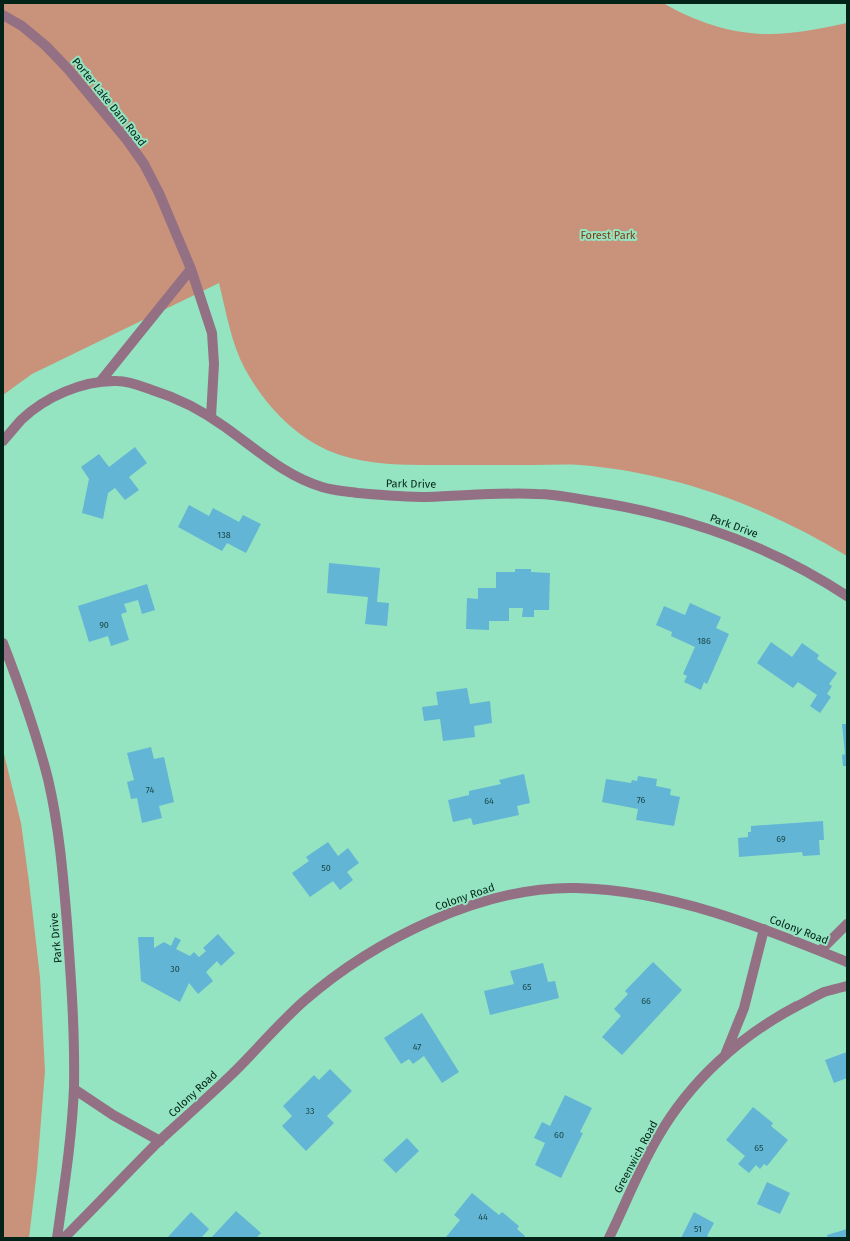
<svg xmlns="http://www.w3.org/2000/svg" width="850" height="1241" font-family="'Fira Sans',sans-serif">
<rect width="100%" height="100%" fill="#94e4c1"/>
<path fill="#c9927a" d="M3,3H663C701,25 744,38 789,33C809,31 828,27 847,23V556C764,506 677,473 580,465C564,464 547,465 531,465C498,465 466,465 433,465C402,465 371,465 340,455C299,442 265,406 245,369C231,343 226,311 219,283L32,374L3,395Z
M3,750L21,823L29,882L40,977L45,1071L37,1170L29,1238H3Z"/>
<path fill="#62b5d5" d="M135,447L147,463L129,477L139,490L125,500L115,488L108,493L103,519L82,513L89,479L81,467L99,454L109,467Z
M189,505L209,516L213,508L239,522L243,515L261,524L246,553L227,543L222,551L178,527Z
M329,563L380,568L377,602L389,603L387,626L365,624L368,597L327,593Z
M515,569H531V572L550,573L549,610H534V617H522L523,608H509V621H489V630L466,629L467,598L478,599V588H496V572H515Z
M147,584L155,610L142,614L138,600L124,604L127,612L121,614L129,640L111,646L108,636L89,642L78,606Z
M690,603L721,617L716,628L729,634L707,684L704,682L701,690L684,682L687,676L683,674L695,647L671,636L672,632L656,625L664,606L685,615Z
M771,642L792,657L802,643L819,655L817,659L837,673L829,684L832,686L827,694L831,697L820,713L810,706L817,695L798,682L793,688L757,663Z
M467,688L470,704L490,701L492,723L474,726L475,737L443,741L440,719L424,721L422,707L438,705L436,692Z
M842,724H847V766H843L842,755L845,754Z
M151,747L154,759L164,757L174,802L159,806L162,818L142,823L137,798L131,799L127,782L134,780L127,753Z
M524,774L530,803L517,806L519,815L473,825L471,818L453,822L448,800L469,795V791L501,784L499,780Z
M638,776L657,779L656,786L671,789L670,795L680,797L674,826L636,820L638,809L602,802L606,779L631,783L632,780L637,781Z
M823,821L824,840H819L820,855L803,856L802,852L739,857L738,838L748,837V832H751V826Z
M328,842L338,856L348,848L359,863L347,872L353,880L340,890L333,881L310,897L292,873L309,861L306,857Z
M218,934L235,953L221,966L217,961L206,972L213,981L198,994L189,983L180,1002L141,981L138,937H154V948L164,942L171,946L175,937L181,940L176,949L190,956L194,952L199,957L206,951L203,948Z
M653,962L682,990L622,1055L602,1037L621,1016L614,1009L628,994L625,991Z
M543,963L548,982L555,981L559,998L490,1015L484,991L514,984L510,971Z
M422,1013L459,1072L442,1083L424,1056L413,1064L409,1059L401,1064L384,1038Z
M847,1052V1078L834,1083L825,1060Z
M330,1069L352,1091L327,1116L334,1123L306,1151L282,1126L292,1116L283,1106L314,1075L319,1080Z
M565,1095L592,1108L580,1132L583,1133L561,1178L535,1165L545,1143L534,1138L542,1122L550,1126Z
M753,1107L773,1123L771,1126L788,1140L767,1166L764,1164L760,1169L756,1165L749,1173L738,1164L745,1156L726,1140Z
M407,1138L419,1151L396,1173L383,1160Z
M767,1182L790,1193L780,1214L757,1204Z
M472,1193L499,1215L502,1212L519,1226L517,1229L525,1236L524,1238H447L446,1237L460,1220L454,1215Z
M236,1211L261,1233L256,1238H211Z
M191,1212L209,1229L201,1238H167Z
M694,1212L714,1223L707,1236L712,1238H681Z
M847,1229V1238H828L827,1235Z"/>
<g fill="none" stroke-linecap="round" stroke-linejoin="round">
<path stroke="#937083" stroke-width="10" d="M3,15L22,26L46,46L68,69L127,140L144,164L159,193L191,269L212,333L214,364L211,417
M100,382L191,269
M3,441C9,434 15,427 21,420C45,397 83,380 117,381C129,381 141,386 152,390C178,398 203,411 225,427C256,449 285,476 322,487C334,491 346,491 358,493C381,495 404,497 427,497C464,496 500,492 537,494C555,494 573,498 591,501C682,515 770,545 847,596
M3,643C20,687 36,732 48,779C59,826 63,874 67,923C71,978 75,1032 74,1087C72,1138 64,1188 57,1238
M820,951L847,924
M725,1055L744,1008L764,929
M74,1089L113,1115L160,1141
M64,1238C96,1206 126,1174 158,1142C182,1120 206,1099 230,1076C255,1052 278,1024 304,1001C374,940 482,886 576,888C671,890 761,927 847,962
M609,1238C625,1205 639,1169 658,1137C690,1081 740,1036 797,1006C806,1002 815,996 824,992C831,990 839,988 847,986"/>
</g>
<g text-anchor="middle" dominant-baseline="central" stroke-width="4" stroke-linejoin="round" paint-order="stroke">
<g font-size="9" fill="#1a4847">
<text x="224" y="535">138</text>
<text x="104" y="625">90</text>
<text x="704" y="641">186</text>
<text x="150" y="790">74</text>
<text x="641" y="800">76</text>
<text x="489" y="801">64</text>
<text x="781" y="839">69</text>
<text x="326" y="868">50</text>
<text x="175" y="969">30</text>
<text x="527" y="987">65</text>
<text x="646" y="1001">66</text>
<text x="417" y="1047">47</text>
<text x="310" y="1111">33</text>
<text x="559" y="1135">60</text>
<text x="759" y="1148">65</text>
<text x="483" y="1217">44</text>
<text x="698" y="1229">51</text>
</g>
<g font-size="11" fill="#022418" stroke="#94e4c1">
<text transform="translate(109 102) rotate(51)">Porter Lake Dam Road</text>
<text transform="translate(411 484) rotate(1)">Park Drive</text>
<text transform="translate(734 526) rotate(20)">Park Drive</text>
<text transform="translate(465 897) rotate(-19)">Colony Road</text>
<text transform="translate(799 930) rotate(21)">Colony Road</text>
<text transform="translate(56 938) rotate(-95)">Park Drive</text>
<text transform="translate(193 1094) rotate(-43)">Colony Road</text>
<text transform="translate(636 1157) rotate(-62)">Greenwich Road</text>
</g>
<g font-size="11" fill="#83380e" stroke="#94e4c1">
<text x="608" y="235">Forest Park</text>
</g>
</g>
<rect width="850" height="1241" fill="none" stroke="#022418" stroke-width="8"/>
</svg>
